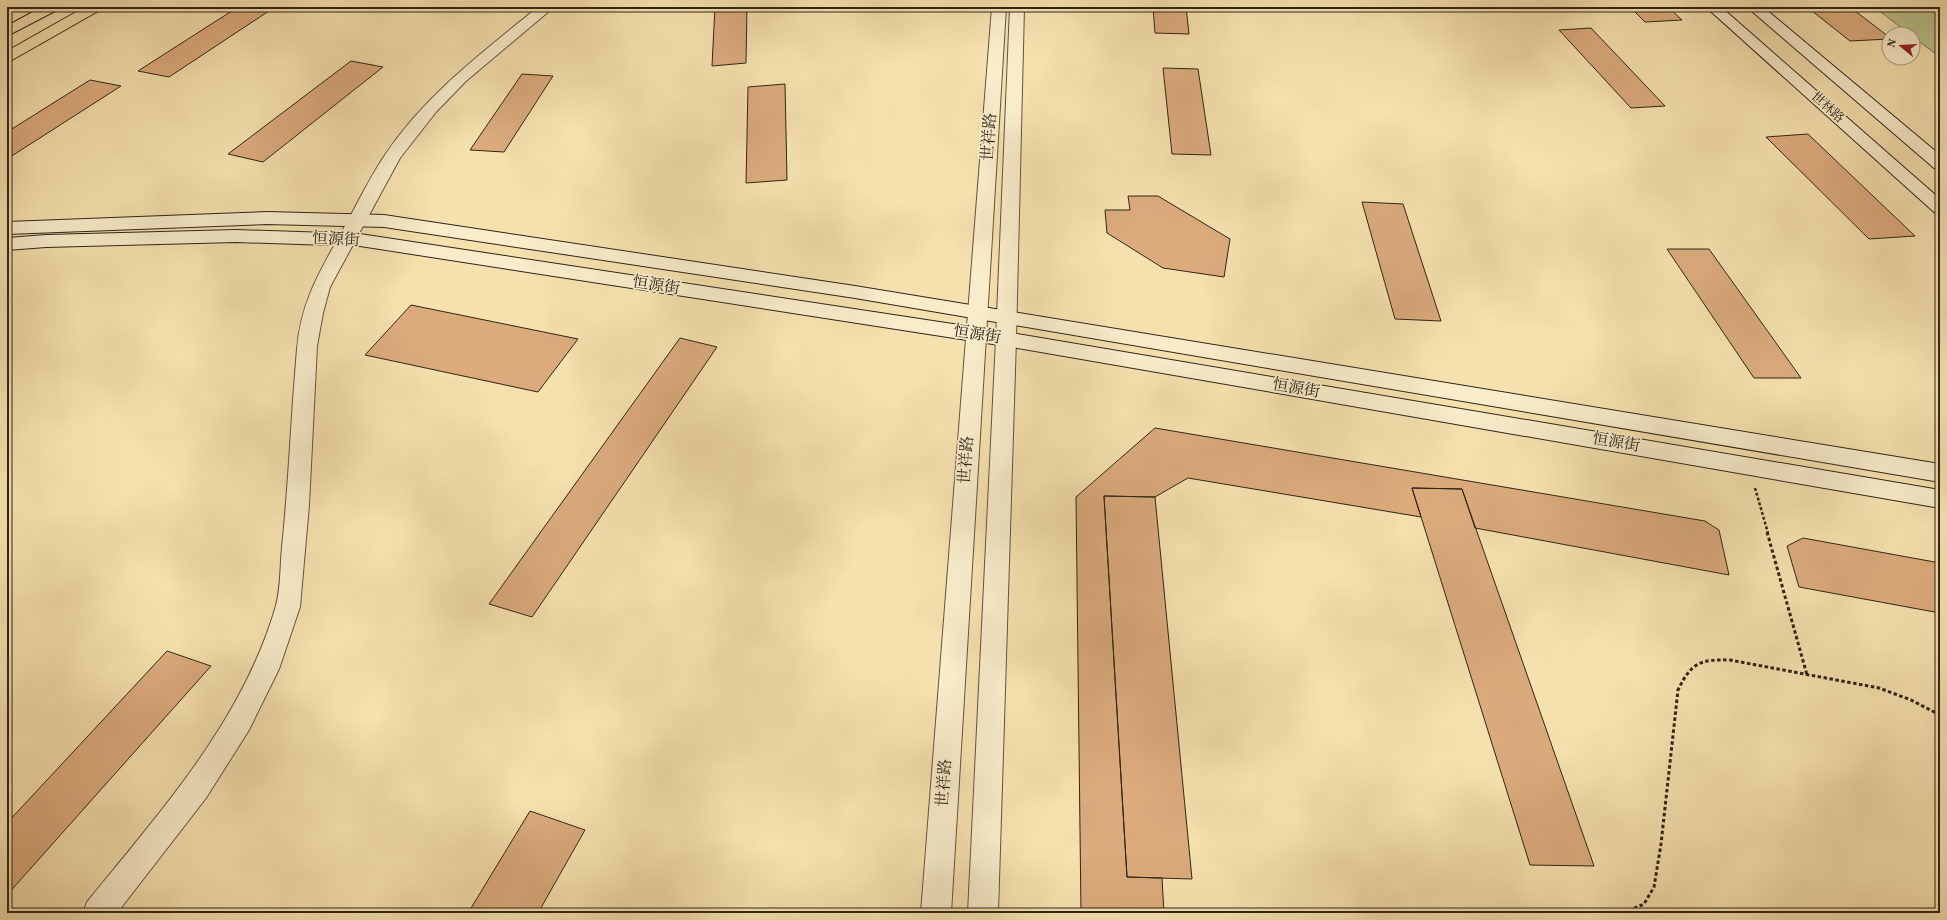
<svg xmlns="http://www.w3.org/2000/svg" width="1947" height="920" font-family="Vollkorn,'Noto Serif SC',serif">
<rect width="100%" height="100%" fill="#f5e1ae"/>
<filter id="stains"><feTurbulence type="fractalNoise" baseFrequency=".005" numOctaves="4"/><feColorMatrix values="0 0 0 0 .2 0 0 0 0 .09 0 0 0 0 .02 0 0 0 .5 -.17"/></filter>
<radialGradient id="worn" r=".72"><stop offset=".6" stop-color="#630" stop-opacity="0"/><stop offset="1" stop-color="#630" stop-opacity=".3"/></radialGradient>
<path fill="#bbc38b" stroke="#757452" d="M1874,7H1940V57L1913,37V34H1910Z"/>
<path fill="#dbab7c" stroke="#2f2519" d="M238,7H275L169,77L138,71Z
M715,7H747L746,63L712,66Z
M1153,7H1186L1189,34L1155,33Z
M1630,7H1668L1682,20L1645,22Z
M1807,7H1850L1889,37V39L1850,41Z
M1591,28L1665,106L1631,108L1559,30Z
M351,61L383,67L263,162L228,154Z
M1163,68L1198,69L1211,155L1172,154Z
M522,74L553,76L504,152L470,150Z
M90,80L121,86L7,159V132Z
M785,84L787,180L746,183L748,87Z
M1808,134L1915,236L1869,239L1766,137Z
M1128,196H1158L1230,239L1224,277L1163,268L1107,233L1105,210H1130Z
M1362,202L1403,204L1441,321L1395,319Z
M1667,249H1709L1801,378H1754Z
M411,305L578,339L538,392L365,355Z
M680,338L717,347L532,617L489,604Z
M1155,428L1705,521L1719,530L1729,575L1475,528L1462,489L1412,488L1421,517L1188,478L1155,497L1104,496L1127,877L1162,878L1164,913H1081L1076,497Z
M1412,488L1462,489L1594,866L1530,865Z
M1104,496L1155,497L1192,879L1127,877Z
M1803,538L1940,563V613L1799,587L1787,546Z
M167,651L211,666L7,895V823Z
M530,811L585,830L538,913H468Z"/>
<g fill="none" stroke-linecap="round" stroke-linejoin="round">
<g stroke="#60543e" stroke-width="2">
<path id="minor" d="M538,7H554L466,81L436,112L400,158L330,287L323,313L317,346L309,505L300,607L279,669L249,730L206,798L117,913H83L87,902C160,812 241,723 275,609C281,590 280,567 282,547C289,481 291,415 297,349C301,302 319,273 341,233C356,207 368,180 385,155C425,95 483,52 538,7Z"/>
</g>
<g stroke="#60543e" stroke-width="2">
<path id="tertiary" d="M992,7H1006L951,913H921Z
M1010,7H1024L1016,339L998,913H968L996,339Z"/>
</g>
<g stroke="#2f2519" stroke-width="2">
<path id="secondary" d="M1706,7H1721L1940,199V213L1934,212Z
M1747,7H1763L1940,155V169L1934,168Z
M267,212L384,215L855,286L1940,464V482L855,298L384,227L267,224L7,234V222Z
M236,230L360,234L1012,333L1940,490V508L1012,347L360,246L236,242L46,247L7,250V238L46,235Z"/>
</g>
<g stroke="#2f2519" stroke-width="2">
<path id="primary" d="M42,7H59L57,10L7,36V26Z
M85,7H102L100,10L12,60L7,61V51Z"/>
</g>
<path stroke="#2f2519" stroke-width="2.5" stroke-dasharray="3 2" stroke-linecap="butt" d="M1755,488L1768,533"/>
<path stroke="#2f2519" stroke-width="3" stroke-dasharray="3.5 2.5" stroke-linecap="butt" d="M1767,532L1807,675
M1623,913L1644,904L1654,887L1661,844L1678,690C1691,663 1700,659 1730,660L1879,688L1911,700L1940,715"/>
<use href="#minor" fill="#f8ecca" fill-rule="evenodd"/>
<use href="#tertiary" fill="#f8ecca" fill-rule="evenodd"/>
<use href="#secondary" fill="#f8ecca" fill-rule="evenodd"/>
<use href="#primary" fill="#f5e1ae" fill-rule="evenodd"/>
</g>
<g text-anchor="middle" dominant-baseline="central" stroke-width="3.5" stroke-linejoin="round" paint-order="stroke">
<g font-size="13" fill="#2f2519" stroke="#f8ecca">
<text transform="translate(1827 108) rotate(42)">世林路</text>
</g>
<g font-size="16" fill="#2f2519" stroke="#f8ecca">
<text transform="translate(990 137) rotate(-86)">世祥路</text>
<text transform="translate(336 240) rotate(3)">恒源街</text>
<text transform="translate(656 286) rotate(9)">恒源街</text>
<text transform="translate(977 335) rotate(9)">恒源街</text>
<text transform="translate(1296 389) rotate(10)">恒源街</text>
<text transform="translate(1616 443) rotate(10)">恒源街</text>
<text transform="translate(967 460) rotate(-86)">世祥路</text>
<text transform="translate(945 783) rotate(-86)">世祥路</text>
</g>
</g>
<rect width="1947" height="920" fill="none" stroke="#f5e1ae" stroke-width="24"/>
<rect x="8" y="8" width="1931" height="904" fill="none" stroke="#2f2519" stroke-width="2"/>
<rect x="12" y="12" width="1923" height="896" fill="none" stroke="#2f2519"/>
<g transform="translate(1901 46) rotate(288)"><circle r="19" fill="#f8ecca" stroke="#a89c83"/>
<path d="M0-3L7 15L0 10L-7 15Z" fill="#8f2418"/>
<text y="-6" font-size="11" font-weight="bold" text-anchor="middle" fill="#2f2519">N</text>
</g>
<rect width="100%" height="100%" filter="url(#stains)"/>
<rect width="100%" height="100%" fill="url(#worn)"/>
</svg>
